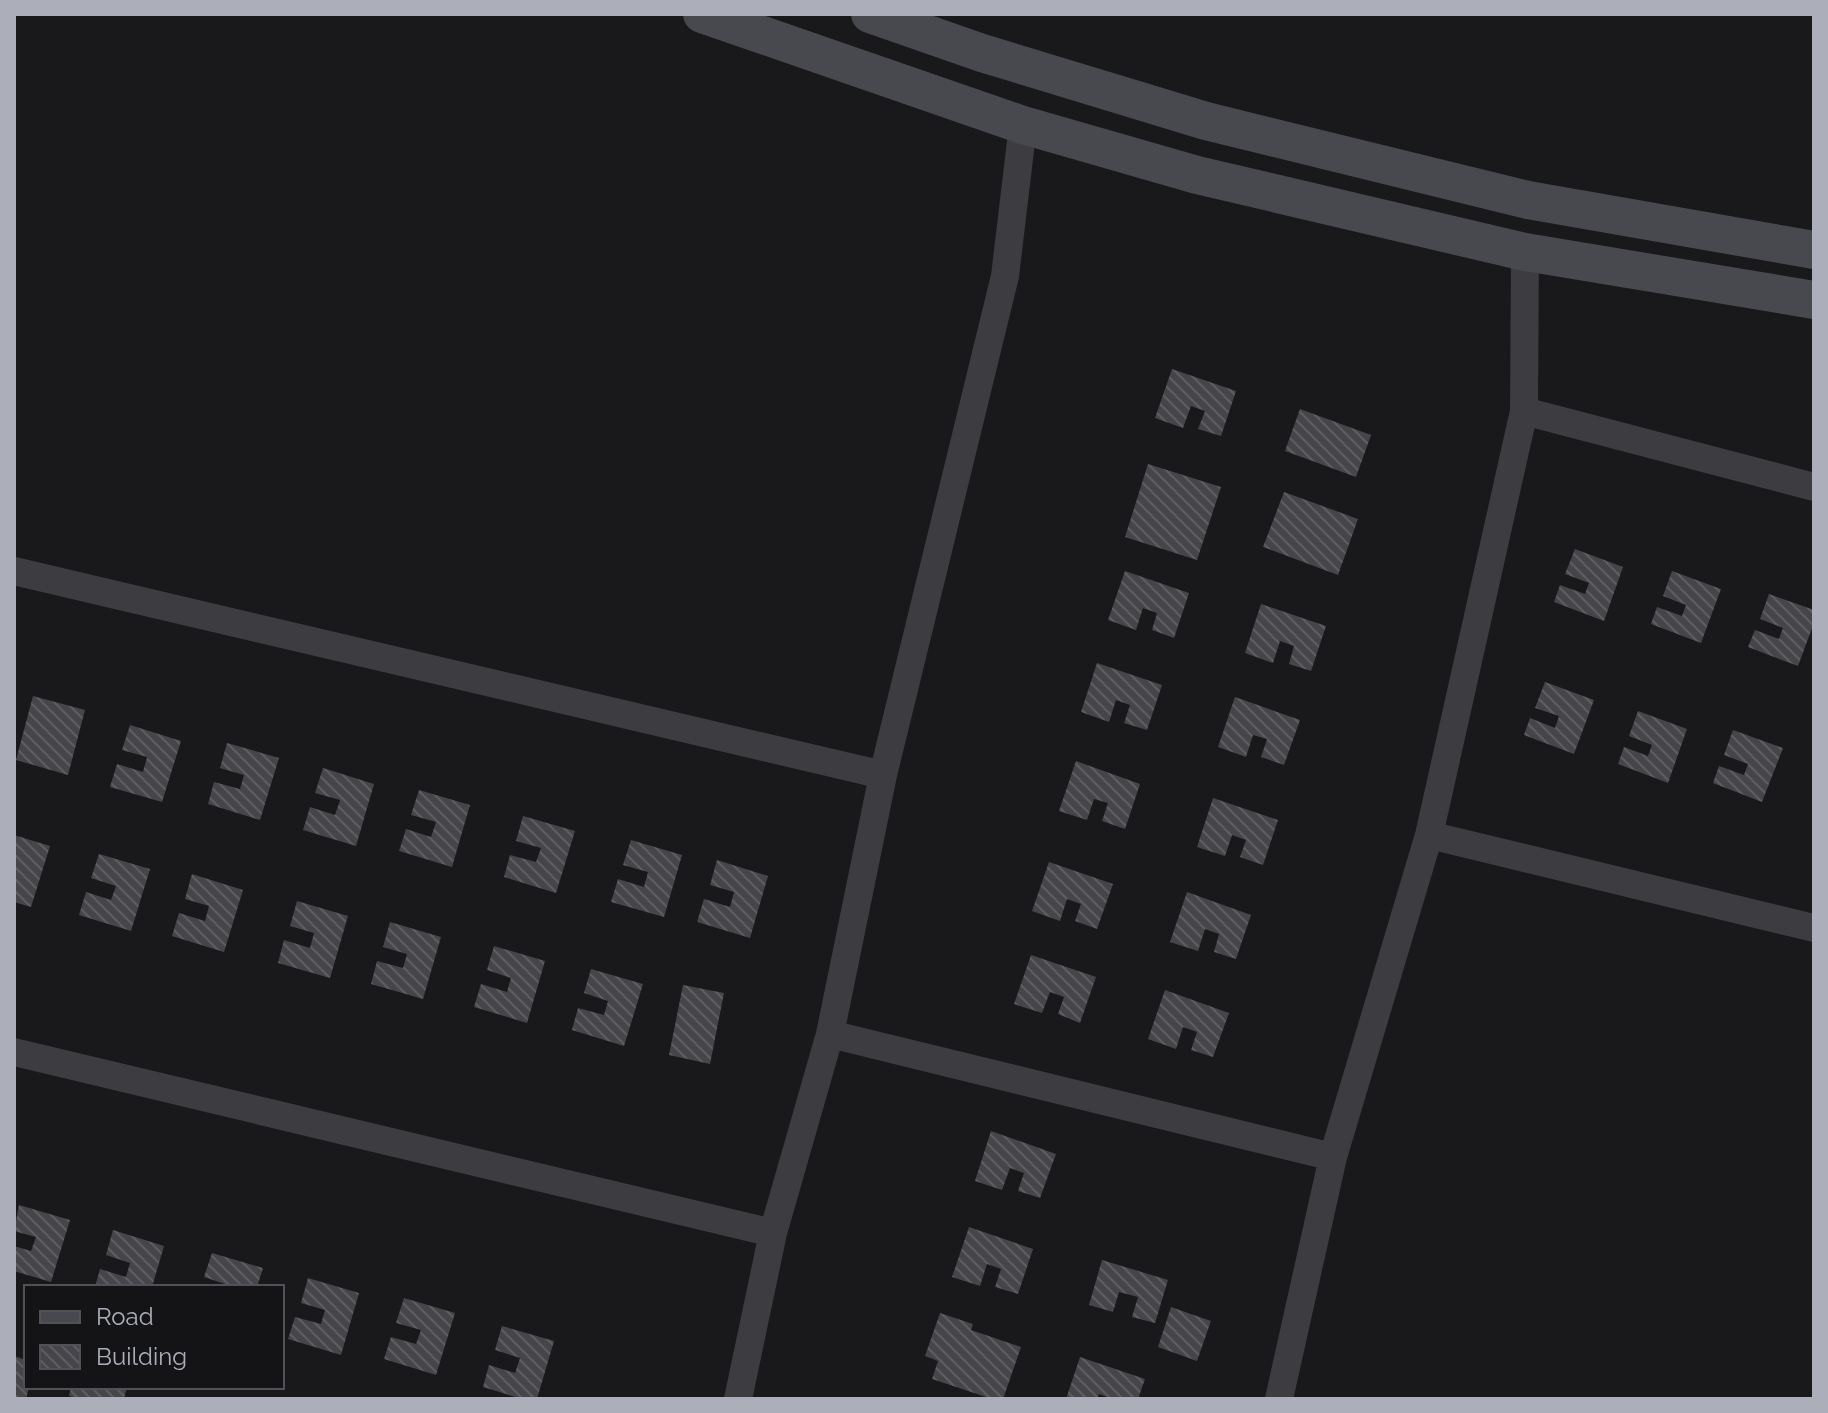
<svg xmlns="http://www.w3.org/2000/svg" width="1828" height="1413" font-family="Raleway,sans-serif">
<defs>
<pattern id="building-back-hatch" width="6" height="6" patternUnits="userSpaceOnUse" patternTransform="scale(2)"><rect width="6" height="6" fill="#46464a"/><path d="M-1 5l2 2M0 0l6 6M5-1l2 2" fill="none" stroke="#5e5e62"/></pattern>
</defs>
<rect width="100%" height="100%" fill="#19191b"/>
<path fill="url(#building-back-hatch)" d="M1172,369L1236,391L1221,436L1198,429L1205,411L1191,406L1183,428L1155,418Z
M1300,409L1371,435L1356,477L1285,451Z
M1148,464L1221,487L1197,560L1125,537Z
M1284,492L1358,519L1338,575L1263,547Z
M1575,549L1623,567L1604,621L1554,602L1560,585L1585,594L1589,583L1565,574Z
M1125,571L1189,593L1174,638L1152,630L1157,613L1143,608L1136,630L1108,620Z
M1672,571L1721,589L1701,643L1651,624L1657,607L1682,616L1686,605L1663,596Z
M1769,594L1814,610V623L1798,666L1748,647L1755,630L1779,639L1783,628L1760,619Z
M1261,604L1326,626L1311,671L1289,664L1294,646L1280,641L1273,663L1245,653Z
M1097,663L1162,685L1147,730L1124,723L1130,705L1116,700L1109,722L1081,712Z
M1545,682L1594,700L1574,754L1524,735L1530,718L1555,728L1559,716L1535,708Z
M33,696L85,710L68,775L16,760Z
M1235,697L1300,720L1284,765L1261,757L1267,739L1253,735L1246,757L1218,747Z
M1638,711L1687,729L1668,783L1618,764L1624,747L1648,756L1652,745L1629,736Z
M130,725L181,741L162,802L110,787L117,764L143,772L147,757L122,750Z
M1733,730L1783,748L1762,802L1713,783L1719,766L1744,775L1748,764L1724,755Z
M227,743L279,758L260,820L208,804L214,782L240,789L244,775L220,768Z
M1076,761L1140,784L1125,829L1102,821L1108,803L1094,799L1087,820L1059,811Z
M323,768L374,784L356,846L303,830L310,807L335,815L340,800L315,793Z
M419,790L470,805L452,867L399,851L406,829L431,837L436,822L411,815Z
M1213,798L1278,820L1263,865L1240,857L1246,840L1232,835L1225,856L1197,847Z
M523,816L575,831L556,893L504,877L510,855L536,862L541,848L516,841Z
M14,835L50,846L31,907L14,902Z
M631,840L682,855L664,917L611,902L618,879L644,887L648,872L623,865Z
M99,854L150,869L131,931L79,915L86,892L111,900L116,886L91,878Z
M717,860L768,876L750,938L697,922L704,899L730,907L734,892L710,885Z
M1049,862L1113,884L1097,929L1075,921L1081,904L1067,899L1060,921L1032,911Z
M192,874L243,890L224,952L172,936L179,913L205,921L209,906L185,899Z
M1187,892L1251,915L1236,959L1214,952L1219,934L1205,929L1198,951L1170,942Z
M297,901L348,916L330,978L278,963L284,940L310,948L314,933L290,926Z
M390,922L441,937L423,999L371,984L377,961L403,968L407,954L383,947Z
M494,946L545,961L527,1023L474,1007L481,984L507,992L511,978L487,970Z
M1031,955L1096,977L1080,1023L1058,1014L1064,997L1050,992L1042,1013L1014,1004Z
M591,969L643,984L624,1046L572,1030L578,1008L604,1015L608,1001L584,993Z
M683,985L724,993L710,1064L669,1055Z
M1165,990L1229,1013L1213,1057L1191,1050L1197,1032L1183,1027L1176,1049L1148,1039Z
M991,1131L1056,1154L1040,1198L1018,1191L1024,1173L1010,1168L1002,1190L975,1181Z
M19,1205L70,1220L51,1282L14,1271V1246L31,1251L36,1237L14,1231Z
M969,1227L1033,1249L1018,1294L995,1287L1001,1269L987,1264L980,1286L952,1277Z
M113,1230L164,1246L152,1287H95L100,1269L126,1277L130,1263L106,1255Z
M212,1253L263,1268L257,1287H228V1285L204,1277Z
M1102,1260L1168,1280L1155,1323L1132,1317L1138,1297L1119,1292L1113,1312L1089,1305Z
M308,1278L359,1293L341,1355L288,1339L295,1317L321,1324L325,1310L301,1303Z
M404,1298L455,1313L436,1375L384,1359L391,1337L416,1344L421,1330L396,1323Z
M1171,1307L1211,1321L1197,1361L1158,1347Z
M940,1313L973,1324L971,1330L1021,1347L1003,1399H992L932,1379L938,1361L925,1356Z
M502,1326L554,1341L537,1399H522L483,1387L489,1365L515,1373L520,1358L495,1350Z
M14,1356L26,1360V1387H29L26,1399H14Z
M1080,1357L1145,1379L1138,1399H1113L1099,1394L1097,1399H1066Z
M71,1387H127L124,1399H79L69,1396Z"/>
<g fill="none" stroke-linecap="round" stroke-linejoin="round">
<path stroke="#3c3c41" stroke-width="28" d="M1524,411L1814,487
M14,571L883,775
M1429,835L1814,928
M830,1034L1333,1157
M14,1052L773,1233
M738,1399L773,1233L830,1034L883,775L1005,276L1023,125
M1279,1399L1333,1157L1429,835L1524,411L1525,252"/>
<path stroke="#48494f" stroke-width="38" d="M702,14L1023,125L1197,175L1525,252L1814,300
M870,14L982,53L1206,121L1528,200L1814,250"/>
</g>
<rect width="1828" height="1413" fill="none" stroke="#acafb9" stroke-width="32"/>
<rect x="24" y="1285" width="260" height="104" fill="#141416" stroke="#515257" stroke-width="2"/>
<rect x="40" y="1311" width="40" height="12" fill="#48494f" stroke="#515257" stroke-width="2"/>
<text x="96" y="1325" font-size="24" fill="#acafb9">Road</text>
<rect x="40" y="1345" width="40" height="24" fill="url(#building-back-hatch)" stroke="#515257" stroke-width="2"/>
<text x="96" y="1365" font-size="24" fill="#acafb9">Building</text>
</svg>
